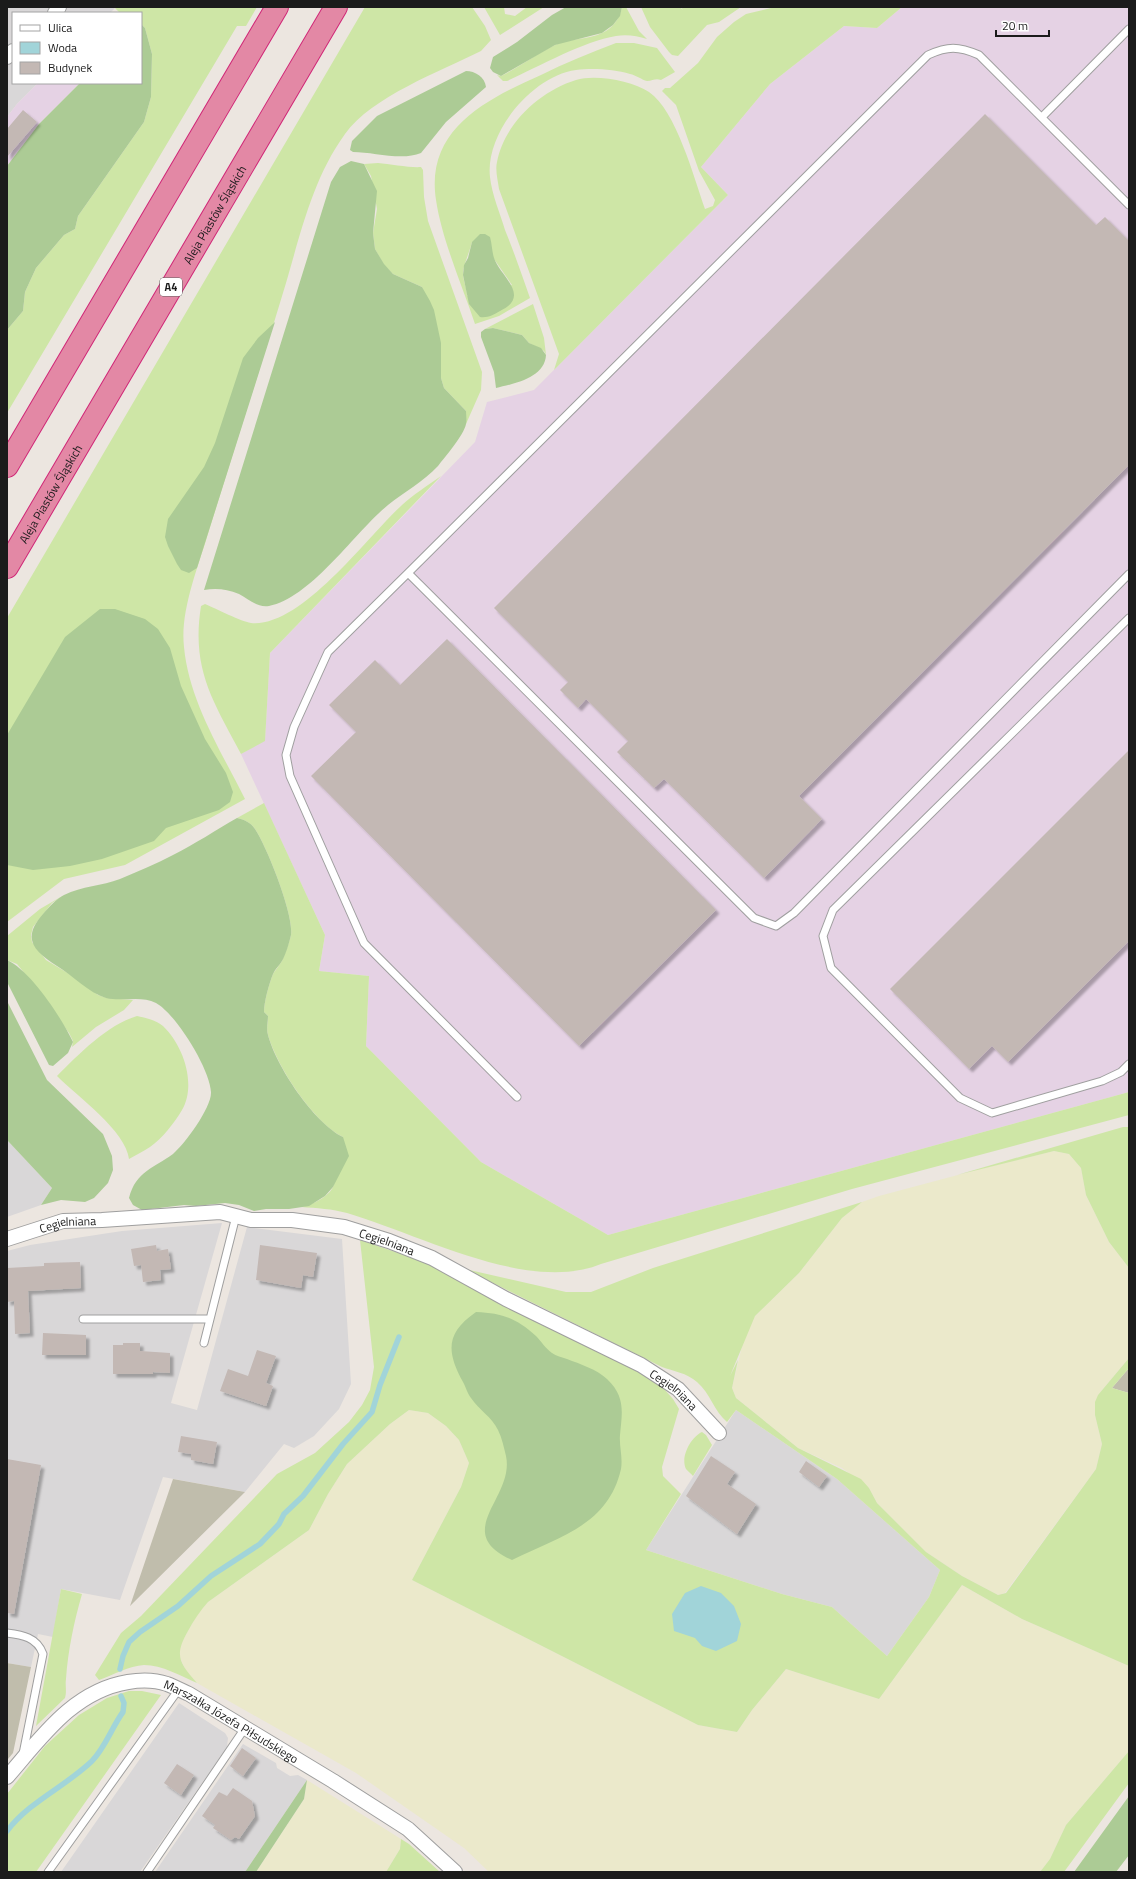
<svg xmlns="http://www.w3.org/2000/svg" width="1136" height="1879" font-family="'Titillium Web',sans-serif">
<defs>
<filter id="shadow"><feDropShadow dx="3.5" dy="3.5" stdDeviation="1" flood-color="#0004"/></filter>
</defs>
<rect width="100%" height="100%" fill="#ece6e0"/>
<path fill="#d9d7d8" d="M7,7L115,8L110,13H13V83H38L17,104L7,117Z
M7,1140L52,1188L41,1205L7,1217Z
M222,1223L171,1403L197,1410L247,1227L342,1239L351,1384L339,1409L314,1436L294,1448L284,1444L245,1492L163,1477L120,1600L61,1589L53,1637L38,1634L31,1667L7,1663V1251L30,1245L122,1231Z
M736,1410L837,1479L940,1570L929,1597L887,1656L832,1607L782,1594L646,1550Z
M179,1703L225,1733L228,1738L227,1747L140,1872H61Z
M243,1744L276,1763L277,1768L290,1776L298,1775L307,1780L245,1872H155Z"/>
<path fill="#e5d2e4" d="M902,7H1129V1092L608,1235L481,1162L366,1046L369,976L319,971L325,935L241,754L265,740L270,653L475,442L487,402L534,390L728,195L701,167L770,84L844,26L877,28Z
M38,83H80L39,124L7,166V117L17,104Z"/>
<path fill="#c0bdac" d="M1129,1368V1393L1112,1388Z
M173,1479L245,1492L130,1606Z
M7,1663L31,1667L13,1753L8,1759Z"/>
<path fill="#ebe9cb" d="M1054,1151L1069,1154L1081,1168L1086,1195L1109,1242L1129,1268V1358L1098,1395L1095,1415L1102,1444L1096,1469L1005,1593L998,1595L962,1576L926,1552L877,1503L869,1488L842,1468L798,1448L736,1398L732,1388L743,1342L752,1319L799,1273L842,1218L862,1202L879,1196L984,1168Z
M409,1410L428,1413L446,1426L459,1440L469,1463L461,1487L412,1580L698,1725L737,1732L752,1710L786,1669L879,1699L962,1585L1022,1619L1129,1666V1751L1066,1825L1050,1859L1040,1872H489L464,1848L356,1773L197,1683L186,1671L180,1658V1645L198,1613L208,1602L309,1530L328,1494L347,1464L390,1424Z
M307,1780L401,1839L400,1849L386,1872H256L304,1799Z"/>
<path fill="#cee6a6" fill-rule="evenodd" d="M114,7H257L246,26H237L7,413V330L23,311L25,292L36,268L64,235L75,229L78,216L144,122L151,97L152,54L145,28L141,24V13H120Z
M365,7H472L485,26L491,40L481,51C441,71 371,97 345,134C313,178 301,232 286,283C273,326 260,369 246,412C233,454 220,495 207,537C197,570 180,612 184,647C189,701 221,751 245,799L125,865L64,879L7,922V618Z
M484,7H504L505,14L515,16L527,7H544L500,35Z
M622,7H626L639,31L647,39C637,36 627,34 616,36C584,41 538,67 507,81H503L497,75L501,76C520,67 536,54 555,45C570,38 588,40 602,33C613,28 620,18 622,7Z
M641,7H680L683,10L681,7H741L719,22L707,25L678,56L672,55L669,52L650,27Z
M775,7H902L877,28L844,26L770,84L701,167L728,195L554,370L559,354L499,189C498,181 495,170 497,162C504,124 540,91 576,80C596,74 632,81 649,92C676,110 694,178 705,209L713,206L715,200L699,171L676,105L662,91L665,88H670L698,63L717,37L734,22L746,14Z
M616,43H634L657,48L675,72L661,80C655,78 653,81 647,81C642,80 636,75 630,74C614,69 592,68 576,70C532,76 485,133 490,177C492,195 500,213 505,230C514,252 522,275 530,298L499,316L475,324C462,285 442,240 436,200C425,129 487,99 541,75C565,63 590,53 616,43ZM472,242L494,259L512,285L467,296C467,288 463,281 463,273C463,266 470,251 472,242Z
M378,163C390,164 411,168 421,167L423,170L424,197L428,221L482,372L481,390L466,424V411L444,388L441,378L440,361L422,287L393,274L384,265L375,249L373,233L377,209L371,176L364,164Z
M533,304L544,338L546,355L544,351L529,343L522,335L493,328L485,329Z
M441,476L270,653L265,741L241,754C213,701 191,669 201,606L205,604C217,609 240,621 251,623C301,628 367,537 402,505C413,495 428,485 441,476Z
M264,803L325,935L319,971L369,976L366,1046L481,1162L608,1235L1129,1092V1115L852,1189L601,1264C528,1294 419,1234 347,1213C332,1209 317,1208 301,1207C312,1205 328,1197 333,1187C337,1179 341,1148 343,1137C314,1123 277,1067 268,1035C266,1029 268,1022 268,1016L264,1012C264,1002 269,984 273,974C275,970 279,966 282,961C285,954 289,943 291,935C294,915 267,847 255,829C250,822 245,820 237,818Z
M64,895L52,903L33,927L31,935L32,942L46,960L71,975L98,995L107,998L133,1000L124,1010L96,1027L72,1047L73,1041L69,1033L42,995L17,964L7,960V936L40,909Z
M137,1016C146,1018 156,1020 163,1026C183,1045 197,1084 182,1110C175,1122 162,1139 150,1147C144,1151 136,1155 129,1159C126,1131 77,1096 57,1076C79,1054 107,1025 137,1016Z
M1123,1127H1129V1268L1109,1242L1086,1195L1081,1168L1069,1154L1054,1151L957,1175Z
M862,1202L842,1218L799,1273L755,1316L730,1376L738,1360L732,1388L736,1398L798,1448L861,1479L869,1488L877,1503L926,1552L962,1576L998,1595L1006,1593L1096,1469L1102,1444L1095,1415V1402L1098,1395L1129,1358V1368L1112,1388L1129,1393V1666L1022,1619L962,1585L879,1699L786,1669L752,1710L737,1732L698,1725L412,1580L461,1487L469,1463L459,1440L446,1426L428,1413L409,1410L390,1424L347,1464L328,1494L309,1530L208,1602C200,1611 194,1620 188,1631C174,1655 179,1663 197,1683C181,1676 162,1665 144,1665C129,1666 113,1675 99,1680L95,1675L121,1633L141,1616L277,1474L315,1453L349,1422L362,1405L370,1390L374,1367L360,1240L416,1259L436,1268L658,1382L673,1399L679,1409L662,1467L663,1476L681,1494L646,1550L782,1594L832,1607L887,1656L929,1597L940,1570L837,1479L736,1410L727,1422C714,1411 710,1393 697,1382C687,1373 673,1371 662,1367L465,1269L566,1292H591L653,1268Z
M702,1432L706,1435L712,1445L693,1476C691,1474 688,1471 686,1469C680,1457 691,1437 702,1432Z
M61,1589L82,1594C74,1622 68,1650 66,1679C65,1686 67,1691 65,1698L36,1726Z
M129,1691H142L161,1695L36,1872H7V1794L45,1746L79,1715L107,1698Z
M1129,1751V1783L1064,1872H1040L1050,1859L1066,1825Z
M401,1839L409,1844L440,1872H386L400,1849Z"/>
<path fill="#accb95" d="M566,7H622L620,16L613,25L602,33L555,45L501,76L493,72L490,68L493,57L517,42L552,15Z
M141,24L145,28L152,54L151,97L144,122L78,216L75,229L64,235L36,268L25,292L23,311L7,330V166L39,124L80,83H141Z
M466,71C475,71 485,77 486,87L446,122L421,153C402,161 373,152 353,152L350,150L352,141L377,116Z
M351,161L364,164L377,191L373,233L375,249L384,264L393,274L422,287L430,301L434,310L441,343V378L444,388L466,411C466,415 467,420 466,424C464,435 445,457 438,466C423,482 404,492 388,505C355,532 311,598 269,606C257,608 249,599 239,594C227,589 216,588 204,590L331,182L340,167Z
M480,234H485L490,237C492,244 492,252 494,258C500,276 532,296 500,311C493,315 488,318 480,317L469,304L463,275L464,265L468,258L472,242Z
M275,322L197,568L189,573L181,570L177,564L168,546L165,537L168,519L204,467L215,443L243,358L258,338Z
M493,328L522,335L529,343L541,348L546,355C545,378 513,384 496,388L494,372L481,337V332L485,329Z
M100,609H115L145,619L158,629L170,648L181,686L205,739L226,773L233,792L230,802L219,810L166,828L154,841L102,859L70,866L33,870L7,865V735L65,637Z
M237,818C245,820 250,822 255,829C267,847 294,915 291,935C289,943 286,954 282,961C279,966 275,969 273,974C269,984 264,1002 264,1012L268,1016C268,1022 266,1029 268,1035C276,1066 314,1123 343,1137L349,1156L333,1187L325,1196L309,1206L289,1209H266L254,1211L239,1205L225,1203L196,1206L184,1205L142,1210L133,1205L129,1198C136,1171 154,1168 173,1154C185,1144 212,1107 211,1092C210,1069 176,1014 156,1003C141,995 122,1002 106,998C89,993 72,975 57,966C34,951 21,939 43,914C49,907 56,899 64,895C82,886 102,886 120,879C138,871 156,864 173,855C195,844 216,830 237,818Z
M7,960C31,971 61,1017 73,1042L68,1053L53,1066L49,1065L7,982Z
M7,1001L47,1080L103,1134L112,1156L113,1170L108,1183L94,1198L85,1202L61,1200L41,1205L52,1188L7,1140Z
M476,1312C502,1313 516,1318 536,1336C541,1341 546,1349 552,1353C556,1356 562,1357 567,1359C580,1364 596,1369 607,1379C626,1397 622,1413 620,1435C619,1446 623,1458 621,1469C608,1526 558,1537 512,1560C450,1532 515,1498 506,1456C504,1448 502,1438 498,1430C492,1417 479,1410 471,1398C467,1393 466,1387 463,1382C446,1351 446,1333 476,1312Z
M307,1780L304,1799L256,1872H245Z
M1129,1796V1855L1116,1872H1074Z"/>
<path fill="#a1d4d9" d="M701,1586L721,1593L734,1606L741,1624L737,1641L716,1651L702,1646L695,1638L674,1631L672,1614L685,1593Z"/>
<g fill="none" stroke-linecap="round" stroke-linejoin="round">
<path stroke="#a1d4d9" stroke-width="5.5" d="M120,1669L123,1656L129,1642L140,1632L178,1606L211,1576L260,1544L279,1524L284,1514L303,1496L343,1444L372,1412L380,1385L399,1337
M7,1831C30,1801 65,1787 92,1761C105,1748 112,1727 123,1712L124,1703L121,1696"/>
</g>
<path fill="#c3b8b4" filter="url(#shadow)" d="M23,110L37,122L7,157V129Z
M985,114L1096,225L1105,217L1129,241V465L799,796L822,819L764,878L664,779L654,788L617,752L628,741L586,699L578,708L560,690L568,682L494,608Z
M447,639L716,910L579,1046L311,776L356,732L329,705L375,660L400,685Z
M1129,750V941L1008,1062L992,1046L969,1069L890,989Z
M156,1245L157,1251L168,1249L171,1269L160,1270L161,1280L143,1282L141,1265L134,1266L131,1249Z
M260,1245L317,1253L313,1277L303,1275L301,1288L256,1280Z
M80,1262L81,1288L28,1291L30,1333L15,1334L14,1301L7,1302V1268L44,1266V1263Z
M43,1333L86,1335V1355H42Z
M123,1343H140V1351L170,1353V1373L153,1372V1374H113V1345H123Z
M257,1350L276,1356L266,1383L273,1386L266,1406L220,1391L228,1369L248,1376Z
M181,1436L217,1442L213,1464L191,1460V1454L178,1452Z
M711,1456L735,1472L727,1484L756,1504L737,1534L686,1496Z
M7,1459L41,1465L14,1614L7,1613Z
M806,1461L827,1476L819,1487L799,1472Z
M242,1748L256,1758L243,1776L230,1766Z
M177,1764L194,1775L181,1795L164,1783Z
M233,1788L252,1801L255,1816L239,1839L235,1837L231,1840L213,1828L215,1825L202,1816L219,1792L227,1796Z"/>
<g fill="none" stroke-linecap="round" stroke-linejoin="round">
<g stroke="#9f9f9f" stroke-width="9">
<path id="service" d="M1042,117L1129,29
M1129,205L979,55C958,46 948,46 928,55L408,573L754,918L776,926L794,913L1129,574
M408,573L328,652L294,727L286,755L290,776L364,943L517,1097
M1129,618L833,910L823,936L831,968L960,1098L992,1113L1102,1081L1121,1072L1129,1064
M83,1319H210
M204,1343L236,1216
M7,1633C22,1635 37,1637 43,1654L23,1754
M48,1872L179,1689
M147,1872L245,1728"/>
</g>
<g stroke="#9f9f9f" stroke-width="16">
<g id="minor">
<path d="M55,13L59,7"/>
<path d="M7,57L13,51"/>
<path id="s1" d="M7,1239L63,1221L102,1220L220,1212L251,1220H292L344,1227L389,1241L432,1258L506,1299L641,1365L678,1389L719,1433"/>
<path id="s2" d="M7,1777C41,1738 73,1691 128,1682C140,1680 155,1680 167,1684C175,1687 182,1691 189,1694L333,1781L408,1829L455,1872"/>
</g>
</g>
<g stroke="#d02777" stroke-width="24">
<g id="motorway">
<path d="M7,466L277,7"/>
<path id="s3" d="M7,567L336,7"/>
</g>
</g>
<use href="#service" stroke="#fff" stroke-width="7"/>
<use href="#minor" stroke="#fff" stroke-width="14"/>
<use href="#motorway" stroke="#e388a5" stroke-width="22"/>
</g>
<g text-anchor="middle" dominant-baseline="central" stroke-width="3" stroke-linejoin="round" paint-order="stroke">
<rect fill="#fff" stroke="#5f5f5f" stroke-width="1" x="160" y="278" width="22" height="18" rx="3"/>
<g font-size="11" font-weight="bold" fill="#1b1b1b">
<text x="171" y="287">A4</text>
</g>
<g font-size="12" fill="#1b1b1b" stroke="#fff">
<text stroke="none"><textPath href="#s3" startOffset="409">Aleja Piastów Śląskich</textPath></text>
<text stroke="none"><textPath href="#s3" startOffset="85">Aleja Piastów Śląskich</textPath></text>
<text stroke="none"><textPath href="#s1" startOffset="63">Cegielniana</textPath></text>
<text stroke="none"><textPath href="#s1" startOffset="387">Cegielniana</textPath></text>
<text stroke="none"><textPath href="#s1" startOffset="711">Cegielniana</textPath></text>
<text stroke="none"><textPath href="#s2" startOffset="271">Marszałka Józefa Piłsudskiego</textPath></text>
</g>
</g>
<rect width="1136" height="1879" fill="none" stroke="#1b1b1b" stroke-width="16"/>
<rect x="12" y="12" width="130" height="72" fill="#ffffff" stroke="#a4a4a4"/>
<rect x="20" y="25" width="20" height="6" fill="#ffffff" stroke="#a4a4a4"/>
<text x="48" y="32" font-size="12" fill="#1b1b1b">Ulica</text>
<rect x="20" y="42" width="20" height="12" fill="#a1d4d9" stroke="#a4a4a4"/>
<text x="48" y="52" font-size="12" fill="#1b1b1b">Woda</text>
<rect x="20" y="62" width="20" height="12" fill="#c3b8b4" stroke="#a4a4a4"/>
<text x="48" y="72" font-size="12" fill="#1b1b1b">Budynek</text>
<path d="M996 30v6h53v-6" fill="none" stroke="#1b1b1b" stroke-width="2"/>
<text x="1002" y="30" font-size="12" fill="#1b1b1b" stroke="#ffffff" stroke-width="3" paint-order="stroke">20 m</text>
</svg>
